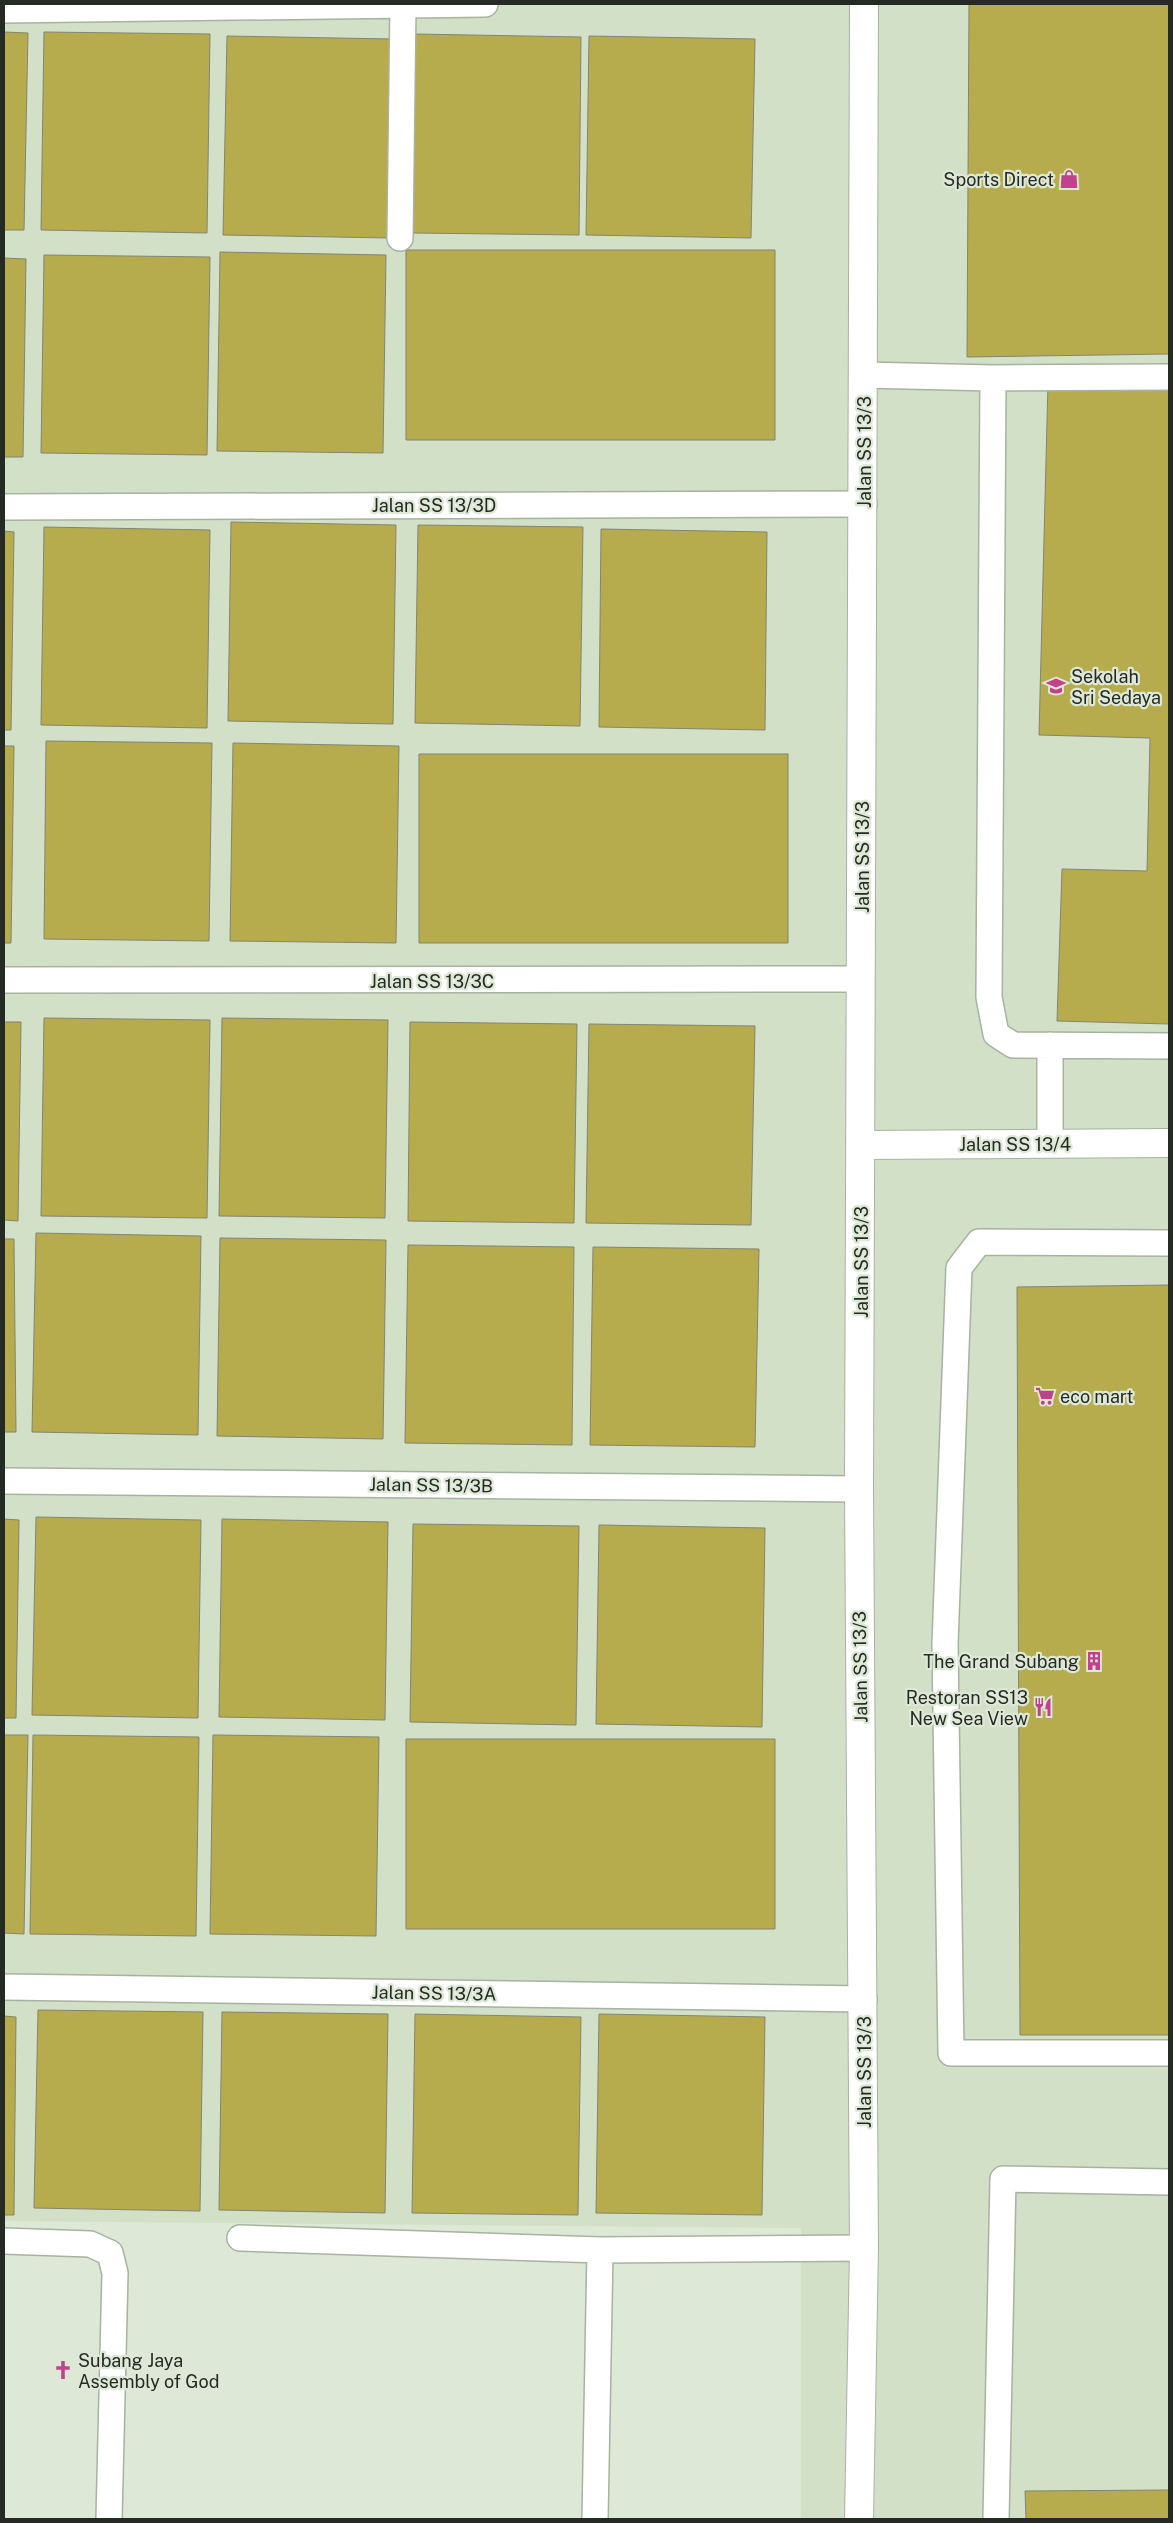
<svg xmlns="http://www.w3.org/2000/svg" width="1173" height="2523" font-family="'Public Sans',sans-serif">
<rect width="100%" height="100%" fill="#dee8d6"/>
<path fill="#d1e0c7" d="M4,4H1169V2519H801V2228L4,2221Z"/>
<path fill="#b6ac4d" stroke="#858471" d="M969,4H1169V354L967,357Z
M4,32L28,33L24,230H4Z
M44,32L210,34L207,233L41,230Z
M415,34L581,37L579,235L413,233Z
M227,36L392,39L389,238L223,235Z
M589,36L755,39L751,238L586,235Z
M406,250H775V440H406Z
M220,252L386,255L383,453L217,451Z
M44,255L210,257L207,455L41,453Z
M4,258L26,259L23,457H4Z
M1048,382L1169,385V1024L1057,1021L1062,869L1147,871L1150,738L1039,735Z
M231,522L396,525L393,724L228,721Z
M418,525L583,527L580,726L415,723Z
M44,527L210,530L207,728L41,725Z
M601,529L767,532L765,730L599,727Z
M4,531L14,532L11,730H4Z
M46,741L212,743L209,941L44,939Z
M233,743L399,746L396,943L230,941Z
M4,746H14L11,943H4Z
M419,754H788V943H419Z
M44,1018L210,1020L207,1218L41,1216Z
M222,1018L388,1020L385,1218L219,1216Z
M4,1022H21L18,1221L4,1220Z
M410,1022L577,1024L574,1223L408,1221Z
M589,1024L755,1026L751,1225L586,1223Z
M36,1233L201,1236L198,1435L32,1432Z
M220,1238L386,1240L383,1439L217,1436Z
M4,1239H14L16,1432H4Z
M408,1245L574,1247L572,1445L405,1443Z
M593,1247L759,1249L755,1447L590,1445Z
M1169,1285V2035H1020L1017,1287Z
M36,1517L201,1520L198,1718L32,1715Z
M4,1519L19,1520L16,1718H4Z
M222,1519L388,1522L385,1720L219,1717Z
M413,1524L579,1526L576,1725L410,1722Z
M599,1525L765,1528L762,1727L596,1724Z
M4,1735H28L24,1934L4,1933Z
M33,1735L199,1737L196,1936L30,1934Z
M213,1735L379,1737L376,1936L210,1934Z
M406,1739H775V1929H406Z
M38,2010L203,2012L200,2211L34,2208Z
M222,2012L388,2014L385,2213L219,2210Z
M415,2014L581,2017L578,2215L412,2213Z
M599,2014L765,2017L762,2215L596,2213Z
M4,2016L16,2017L14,2215H4Z
M1169,2490V2519H1026L1025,2491Z"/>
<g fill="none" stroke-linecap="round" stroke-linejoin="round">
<g stroke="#a8b2a1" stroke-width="28">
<path id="service" d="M4,10L485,4
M400,238L403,5
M864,375L993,378L1169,377
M993,378L989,997L996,1034L1013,1045L1169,1046
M4,507L864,504
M4,980L861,979
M1050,1045V1144
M1169,1243L979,1242L959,1268L945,1644L951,2053H1169
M4,1481L859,1489
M4,1987L864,1999
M240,2238L600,2250L864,2248
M4,2241L90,2244L110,2253L115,2273L109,2519
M595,2519L600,2250
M996,2519L1003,2179L1169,2182"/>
</g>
<g stroke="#a8b2a1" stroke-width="30">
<path id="minor" d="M862,1145L1169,1143
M859,2519L864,2248L859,1489L864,4"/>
</g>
<use href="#service" stroke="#fff" stroke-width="25"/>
<use href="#minor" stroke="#fff" stroke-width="28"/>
</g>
<defs>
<g id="shop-bare" transform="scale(1.5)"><path d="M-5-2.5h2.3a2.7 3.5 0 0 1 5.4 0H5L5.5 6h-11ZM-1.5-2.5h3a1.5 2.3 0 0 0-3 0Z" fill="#c1418c" stroke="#dee8d6" stroke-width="2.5" paint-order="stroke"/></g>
<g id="school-bare" transform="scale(1.5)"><path d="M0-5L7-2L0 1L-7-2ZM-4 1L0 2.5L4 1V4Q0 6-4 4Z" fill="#c1418c" stroke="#dee8d6" stroke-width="2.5" paint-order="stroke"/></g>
<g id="supermarket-bare" transform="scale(1.5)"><path d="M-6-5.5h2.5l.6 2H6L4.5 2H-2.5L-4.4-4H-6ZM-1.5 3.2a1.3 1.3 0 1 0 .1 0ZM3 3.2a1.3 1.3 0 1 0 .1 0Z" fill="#c1418c" stroke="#dee8d6" stroke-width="2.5" paint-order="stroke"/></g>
<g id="building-bare" transform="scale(1.5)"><path d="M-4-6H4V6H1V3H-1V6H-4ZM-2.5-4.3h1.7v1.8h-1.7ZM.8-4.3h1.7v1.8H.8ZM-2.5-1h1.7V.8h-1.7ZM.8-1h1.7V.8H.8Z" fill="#c1418c" stroke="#dee8d6" stroke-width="2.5" paint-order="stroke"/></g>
<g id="restaurant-bare" transform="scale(1.5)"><path d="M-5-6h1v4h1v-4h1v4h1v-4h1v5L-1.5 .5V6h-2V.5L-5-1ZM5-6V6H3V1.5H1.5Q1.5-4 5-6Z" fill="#c1418c" stroke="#dee8d6" stroke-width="2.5" paint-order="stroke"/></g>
<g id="church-bare" transform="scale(1.5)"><path d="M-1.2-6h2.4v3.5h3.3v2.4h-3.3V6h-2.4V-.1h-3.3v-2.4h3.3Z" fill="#c1418c" stroke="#dee8d6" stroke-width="2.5" paint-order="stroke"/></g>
</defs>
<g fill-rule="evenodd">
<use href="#shop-bare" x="1069" y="179"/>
<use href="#school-bare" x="1056" y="686"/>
<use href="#supermarket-bare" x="1045" y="1396"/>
<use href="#building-bare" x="1094" y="1661"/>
<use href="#restaurant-bare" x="1043" y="1707"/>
<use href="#church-bare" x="63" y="2370"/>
</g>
<g text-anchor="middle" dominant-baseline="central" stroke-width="4.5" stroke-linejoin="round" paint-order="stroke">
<g font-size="18" fill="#262a24" stroke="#dee8d6" text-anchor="end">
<text x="1054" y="179">Sports Direct</text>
<text x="1071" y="676" text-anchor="start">Sekolah<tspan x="1071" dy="21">Sri Sedaya</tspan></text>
<text x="1060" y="1396" text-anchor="start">eco mart</text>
<text x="1079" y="1661">The Grand Subang</text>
<text x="1028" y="1697">Restoran SS13<tspan x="1028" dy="21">New Sea View</tspan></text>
<text x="78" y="2360" text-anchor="start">Subang Jaya<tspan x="78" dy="21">Assembly of God</tspan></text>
</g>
<g font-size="18" fill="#262a24" stroke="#dee8d6">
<text transform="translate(864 452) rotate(-90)">Jalan SS 13/3</text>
<text x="434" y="505">Jalan SS 13/3D</text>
<text transform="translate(862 857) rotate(-90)">Jalan SS 13/3</text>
<text x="432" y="981">Jalan SS 13/3C</text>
<text x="1015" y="1144">Jalan SS 13/4</text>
<text transform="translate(861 1262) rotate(-90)">Jalan SS 13/3</text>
<text transform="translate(431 1485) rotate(1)">Jalan SS 13/3B</text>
<text transform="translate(860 1667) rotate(-91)">Jalan SS 13/3</text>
<text transform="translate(434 1993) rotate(1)">Jalan SS 13/3A</text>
<text transform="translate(864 2072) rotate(-90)">Jalan SS 13/3</text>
</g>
</g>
<rect width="1173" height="2523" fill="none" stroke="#262a24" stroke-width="10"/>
</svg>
